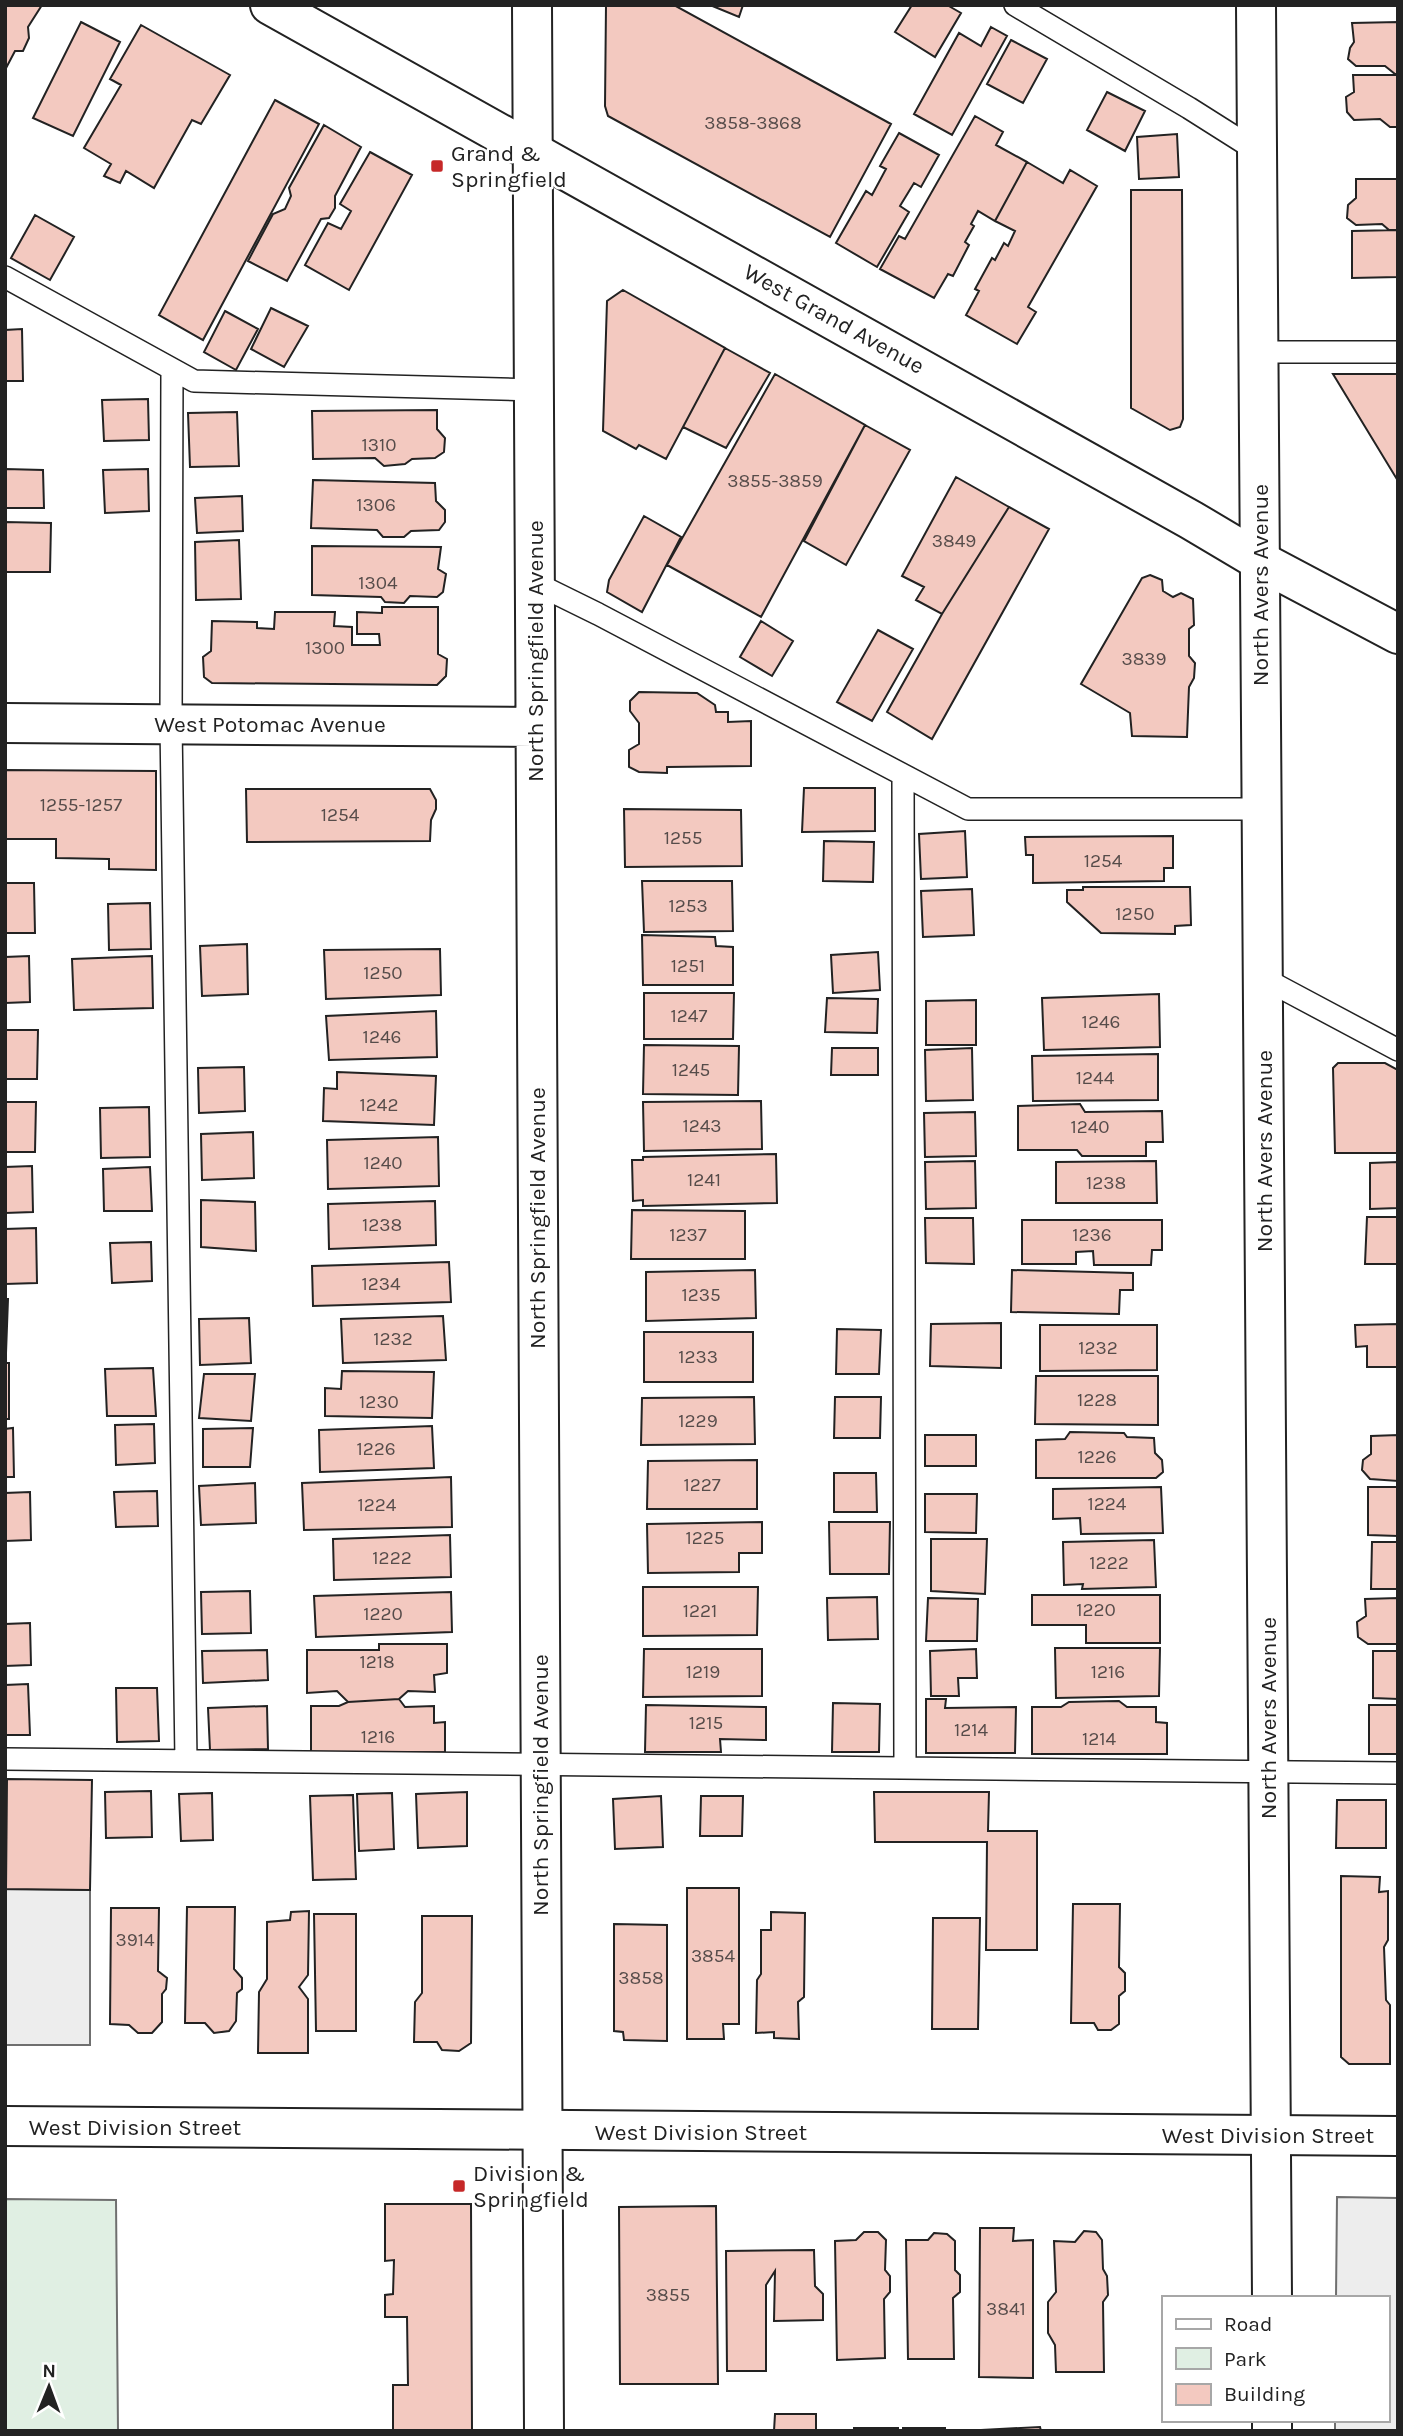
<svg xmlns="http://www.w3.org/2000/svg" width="1403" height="2436" font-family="Karla,sans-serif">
<rect width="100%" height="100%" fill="#fff"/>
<path fill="#e0efe3" stroke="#6f6f6f" stroke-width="2" d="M5,2199L116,2200L118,2431H5Z"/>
<path fill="#ededed" stroke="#6f6f6f" stroke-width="2" d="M6,1889L90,1890V2045H6Z
M1337,2197L1398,2198V2431H1335V2420H1387V2298H1336Z"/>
<path fill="#f3c9c0" stroke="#222" stroke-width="2" d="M5,5H42L28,27L29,38L23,51H15L5,70Z
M606,5H674L891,124L830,237L608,116L605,106Z
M710,5H743L739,17Z
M912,5H947L961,13L935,57L895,32Z
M81,22L120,42L73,136L33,118Z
M1398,22V74H1395L1385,66H1356L1348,59L1350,48L1354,42L1352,23Z
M141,25L230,75L201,124L192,120L154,188L126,171L120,183L104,176L111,164L84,148L121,85L110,79Z
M991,27L1007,36L952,135L914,114L959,33L981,46Z
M1011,40L1047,59L1023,103L987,84Z
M1353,75H1398V127H1390L1380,119L1354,120L1347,112L1346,97L1354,92Z
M1107,92L1145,111L1125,151L1087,130Z
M275,100L319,124L203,340L159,315Z
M975,116L1003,132L996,145L1027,162L995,221L978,211L971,224L974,226L965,242L969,245L953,276L948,274L934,298L880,269L899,236L905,239Z
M324,125L361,147L335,196V208L329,218L321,219L287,281L248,261L273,214L285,209L291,196L289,188Z
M899,133L939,155L921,187L914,183L900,206L909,212L877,267L836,243L866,191L872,195L886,169L880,166Z
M1177,134L1179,177L1139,179L1137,137Z
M370,152L412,175L349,290L305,265L328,223L341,229L351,211L340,204Z
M1027,162L1063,183L1070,170L1097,186L1028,307L1036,312L1017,344L966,315L979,291L975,289L992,258L995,260L1004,243L1008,246L1015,231L995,221Z
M1356,179H1398V230H1389L1382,224L1356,225L1347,218L1348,205L1356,198Z
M1131,190H1182L1183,419L1180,427L1170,430L1131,408Z
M35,215L74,237L50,280L11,258Z
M1398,230V277L1352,278V231Z
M623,290L725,348L666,459L639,445L636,449L603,431L607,301Z
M271,308L308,326L284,367L251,349Z
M225,311L258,329L236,370L204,352Z
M22,329L23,381H5V330Z
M725,348L770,373L726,448L683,427Z
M775,374L865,425L761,617L667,565Z
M1333,374H1398V481Z
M148,399L149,440L104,441L102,400Z
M437,410V429L445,438L444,452L435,458L412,459L405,464L384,466L375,458L313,459L312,411Z
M237,412L239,466L190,467L188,413Z
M865,425L910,450L846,565L804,541Z
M5,469L43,470L44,508H5Z
M148,469L149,511L105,513L103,470Z
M956,477L1009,507L942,614L916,600L924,587L902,576Z
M313,480L435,483L436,501L445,510V522L439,530L411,531L404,537H383L377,530L311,528Z
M242,496L243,531L197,533L195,498Z
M1009,507L1049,529L932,739L887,712L942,614Z
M644,516L681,537L642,612L607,592L609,580Z
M5,522L51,523L50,572H5Z
M239,540L241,599L196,600L195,542Z
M312,546L441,547L438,569L446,574L443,592L437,597L410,596L404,603L385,602L381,597L312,595Z
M1150,575L1162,580L1163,591L1173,597L1181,593L1193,599L1194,625L1189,629V656L1195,663L1194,678L1189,687L1187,737L1132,736L1130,713L1081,684L1142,578Z
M382,607H438V654L447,659L446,676L437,685L212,683L204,677L203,657L211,651L212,621L257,622V628L274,629L275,612H335L334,626L352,627V645H380L379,634H357V612L382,613Z
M761,621L793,641L772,676L740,657Z
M878,630L913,649L872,721L837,702Z
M639,692L697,693L715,705L716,712H728V722L751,721V766L667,767V773L639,772L629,767V750L639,744V723L630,711V701Z
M5,770L156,771V870L109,869V859L56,858V839H5Z
M804,788H875V831L802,832Z
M246,789H430L436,800V809L431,820L430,841L247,842Z
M624,809L741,810L742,866L625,867Z
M965,831L967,877L921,879L919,834Z
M1173,836V868H1164V881L1033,883V855H1026L1025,837Z
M824,841L874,842L873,882L823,881Z
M642,881H732L733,931L644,932Z
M5,883H34L35,933H5Z
M1083,887H1190L1191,925L1175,926V934L1101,933L1067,902V890H1083Z
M972,889L974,935L923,937L921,891Z
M150,903L151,949L109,950L108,904Z
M642,935L715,937L716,946L733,947V985H643Z
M247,944L248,994L202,996L200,946Z
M440,949L441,995L326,999L324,950Z
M878,952L880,990L833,993L831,955Z
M29,956L30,1002L5,1003V957Z
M152,956L153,1008L74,1010L72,959Z
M644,993H734L733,1039H644Z
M1159,994L1160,1047L1044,1050L1042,998Z
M827,998L878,999L877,1033L825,1032Z
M976,1000V1045H926V1001Z
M436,1011L437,1057L329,1060L326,1016Z
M5,1030H38L37,1079H5Z
M644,1045L739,1046L738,1095L643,1094Z
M832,1048H878V1075H831Z
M972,1048L973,1100L926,1101L925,1050Z
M1158,1054V1100L1033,1101L1032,1056Z
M1338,1063H1385L1398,1070V1153H1335L1333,1068Z
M244,1067L245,1111L199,1113L198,1068Z
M337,1072L436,1076L434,1125L323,1121L324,1088L337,1089Z
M761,1101L762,1149L644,1151L643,1102Z
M5,1102H36L35,1152H5Z
M1080,1104L1085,1112L1162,1111L1163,1142H1146V1156H1082L1077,1150H1018V1106Z
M149,1107L150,1157L101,1158L100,1108Z
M975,1112L976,1156L925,1157L924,1113Z
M253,1132L254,1178L202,1180L201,1134Z
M438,1137L439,1186L328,1189L327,1140Z
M776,1154L777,1203L643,1206V1200L633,1201L632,1160H643V1157Z
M975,1161L976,1208L926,1209L925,1162Z
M1156,1161L1157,1203H1056V1162Z
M1398,1162V1208L1370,1209V1163Z
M32,1166L33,1212L5,1213V1167Z
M150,1167L152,1211H104L103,1169Z
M201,1200L255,1202L256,1251L201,1247Z
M435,1201L436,1245L329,1249L328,1204Z
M632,1210L745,1211V1259H631Z
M1367,1217H1398V1264H1365Z
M925,1218H973L974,1264L926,1263Z
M1022,1220H1162V1250H1152L1151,1265H1094L1093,1251L1076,1252V1264H1022Z
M36,1228L37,1283L5,1284V1229Z
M151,1242L152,1281L112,1283L110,1243Z
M449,1262L451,1302L313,1306L312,1266Z
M755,1270L756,1318L646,1321V1272Z
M1012,1270L1133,1273V1290H1120L1119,1314L1011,1312Z
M5,1299H8L6,1353H5Z
M443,1316L446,1360L343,1363L341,1319Z
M249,1318L251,1363L200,1365L199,1319Z
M1001,1323V1368L930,1366L931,1324Z
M1398,1324V1367H1367V1346L1356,1347L1355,1325Z
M1040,1325H1157V1370L1040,1371Z
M837,1329L881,1330L879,1374H836Z
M644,1332H753V1382H644Z
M5,1363H9V1419H5Z
M153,1368L156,1416H107L105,1369Z
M342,1371L434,1372L432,1418L325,1416V1388L341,1389Z
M204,1374H255L251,1421L199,1418Z
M1036,1376H1158V1425L1035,1424Z
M754,1397L755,1444L641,1445L642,1398Z
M835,1397H881L880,1438H834Z
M154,1424L155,1463L116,1465L115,1425Z
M432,1426L434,1468L320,1472L319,1430Z
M13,1428L14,1477H5V1429Z
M253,1428L250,1467H203V1429Z
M1070,1432L1124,1433L1127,1437L1154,1438L1155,1453L1162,1460L1163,1472L1156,1478H1036V1440L1065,1439Z
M925,1435H976V1466H925Z
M1398,1435V1481L1370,1479L1362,1470L1363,1460L1371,1454V1436Z
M757,1460V1509H647L648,1461Z
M834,1473H876L877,1512H834Z
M451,1477L452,1527L304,1530L302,1483Z
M255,1483L256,1523L201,1525L199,1486Z
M1161,1487L1163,1533L1081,1534L1080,1518L1053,1519V1489Z
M1368,1487H1398V1536L1368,1535Z
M157,1491L158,1526L116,1527L114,1492Z
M30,1492L31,1540L5,1541V1493Z
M925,1494H977L976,1533L925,1532Z
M762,1522V1553H739V1572L648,1573L647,1524Z
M829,1522H890L889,1574H830Z
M450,1535L451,1577L334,1580L333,1539Z
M931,1539H987L985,1594L931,1591Z
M1154,1540L1156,1587L1082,1589L1083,1584L1064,1585L1063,1542Z
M1372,1542H1398V1589H1371Z
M643,1587H758L757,1635L643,1636Z
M250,1591L251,1633L202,1634L201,1592Z
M451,1592L452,1632L316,1637L314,1596Z
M1032,1595H1160V1643H1086V1625H1032Z
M877,1597L878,1639L828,1640L827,1598Z
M928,1598L978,1599L977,1641H926Z
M1398,1598V1644H1368L1358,1637L1357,1622L1366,1616L1365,1599Z
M30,1623L31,1665L5,1666V1624Z
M379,1644H447V1673L434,1675L435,1692L408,1691L399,1699L348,1702L337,1691L307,1693V1650H379Z
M1055,1648H1160L1159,1696L1056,1698Z
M644,1649H762V1696L643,1697Z
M976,1649L977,1678H958L959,1696H931L930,1651Z
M267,1650L268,1680L203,1683L202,1651Z
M1373,1651H1398V1699L1373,1698Z
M28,1684L30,1735H5V1685Z
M116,1688H157L159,1741L117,1742Z
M399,1699L405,1707L434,1706V1723L445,1722V1752L311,1753V1706H339L348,1702Z
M926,1699H946L945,1708L1016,1707L1015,1753H926Z
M1119,1701L1127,1707H1156V1722L1167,1723V1754H1032V1707H1061L1069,1702Z
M833,1703L880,1704L879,1752H832Z
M646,1705L766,1707V1740L720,1739L721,1752H645Z
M1369,1705H1398V1754H1369Z
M267,1706L268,1749L210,1750L208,1708Z
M7,1779L92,1780L90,1890L6,1889Z
M151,1791L152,1837L106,1838L105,1792Z
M467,1792V1846L418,1848L416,1794Z
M874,1792H989L988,1831H1037V1950H986L987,1842H875Z
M212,1793L213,1840L181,1841L179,1794Z
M392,1793L394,1849L359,1851L357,1794Z
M353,1795L356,1879L313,1880L310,1796Z
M661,1796L663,1847L615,1849L613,1799Z
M701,1796H743L742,1836H700Z
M1337,1800H1386V1848H1336Z
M1341,1876L1380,1877L1379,1892L1388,1891V1940L1384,1947L1386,2000L1390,2005V2064H1349L1341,2057Z
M687,1888H739V2024H723L724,2039H687Z
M1073,1904H1120L1119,1967L1125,1973V1991L1119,1996V2024L1111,2030H1098L1094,2023H1071Z
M187,1907H235L234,1969L242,1978V1989L237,1993L236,2021L229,2031L214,2033L205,2023H185Z
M111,1908H159L158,1971L167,1978L166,1989L162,1994V2022L152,2033H138L129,2025L110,2024Z
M309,1911L308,1975L299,1987L308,1999V2053H258L259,1992L267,1979V1922L290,1920L291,1912Z
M771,1912L805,1913L804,1997L798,2002L799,2039L774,2038V2032L756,2033L757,1980L761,1974V1930H771Z
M314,1914H356V2031H316Z
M422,1916H472L471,2043L459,2051L442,2050L437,2042H414L415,2002L422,1993Z
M933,1918H980L978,2029H932Z
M614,1924L667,1925V2041L624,2040L623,2032L614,2031Z
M385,2204H471L472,2431H393V2385H408L407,2317H385V2295L393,2294L394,2260L385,2261Z
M716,2206L718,2384H620L619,2207Z
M980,2228H1014L1013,2241L1033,2240V2378L979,2377Z
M1084,2231L1096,2232L1102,2240L1103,2269L1107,2276L1108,2295L1103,2302L1104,2372H1056L1055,2345L1048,2333V2302L1056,2292L1054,2241L1075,2242Z
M864,2232H878L886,2240L885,2270L890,2276V2292L884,2299L885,2358L837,2360L835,2241L856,2240Z
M934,2233L947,2234L955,2241V2270L960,2275V2292L953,2298L954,2359H908L906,2240H928Z
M814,2250L815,2286L823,2294V2320L774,2321L775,2271L766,2285V2371H727L726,2251Z
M775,2414H816V2431H774Z
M1040,2427L1041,2431L981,2430Z
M854,2428H898V2431H854Z
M903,2428H945V2431H903Z"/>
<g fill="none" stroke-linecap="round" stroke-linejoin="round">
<g stroke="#222" stroke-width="24">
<path id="lane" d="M1015,5L1189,108L1257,151
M5,277L194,381L534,390
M1259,352H1398
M172,369L171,724L186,1760
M535,583L598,614L968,809H1262
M903,775L905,1768
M1263,978L1398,1050
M5,1759L1398,1773"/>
</g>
<g stroke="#222" stroke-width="42">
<path id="street" d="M532,5L544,2431
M1256,5L1272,2298
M5,723L535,727
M1272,2420V2431"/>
</g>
<g stroke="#222" stroke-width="42">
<path id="secondary" d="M270,5L1191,520L1260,561L1398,634
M5,2126L1398,2136"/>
</g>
<use href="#lane" stroke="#fff" stroke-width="21"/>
<use href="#street" stroke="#fff" stroke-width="38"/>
<use href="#secondary" stroke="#fff" stroke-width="38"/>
</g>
<g fill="#c62828" stroke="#fff" stroke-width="2.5">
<rect x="430" y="159" width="14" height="14" rx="3.5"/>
<rect x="452" y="2179" width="14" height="14" rx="3.5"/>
</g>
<g text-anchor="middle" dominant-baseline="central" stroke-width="5" stroke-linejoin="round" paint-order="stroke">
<g font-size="19" fill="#564c4a">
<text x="753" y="123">3858-3868</text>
<text x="379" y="445">1310</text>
<text x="775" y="481">3855-3859</text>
<text x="376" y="505">1306</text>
<text x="954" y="541">3849</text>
<text x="378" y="583">1304</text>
<text x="325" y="648">1300</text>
<text x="1144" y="659">3839</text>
<text x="81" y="805">1255-1257</text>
<text x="340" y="815">1254</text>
<text x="683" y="838">1255</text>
<text x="1103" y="861">1254</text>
<text x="688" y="906">1253</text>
<text x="1135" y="914">1250</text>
<text x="688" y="966">1251</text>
<text x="383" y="973">1250</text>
<text x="689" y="1016">1247</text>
<text x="1101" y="1022">1246</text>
<text x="382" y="1037">1246</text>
<text x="691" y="1070">1245</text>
<text x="1095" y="1078">1244</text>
<text x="379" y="1105">1242</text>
<text x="702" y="1126">1243</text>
<text x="1090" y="1127">1240</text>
<text x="383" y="1163">1240</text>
<text x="704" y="1180">1241</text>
<text x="1106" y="1183">1238</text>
<text x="382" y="1225">1238</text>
<text x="688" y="1235">1237</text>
<text x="1092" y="1235">1236</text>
<text x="381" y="1284">1234</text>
<text x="701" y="1295">1235</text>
<text x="393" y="1339">1232</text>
<text x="1098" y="1348">1232</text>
<text x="698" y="1357">1233</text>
<text x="1097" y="1400">1228</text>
<text x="379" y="1402">1230</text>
<text x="698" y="1421">1229</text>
<text x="376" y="1449">1226</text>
<text x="1097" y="1457">1226</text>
<text x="702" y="1485">1227</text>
<text x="1107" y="1504">1224</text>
<text x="377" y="1505">1224</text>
<text x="705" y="1538">1225</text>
<text x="392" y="1558">1222</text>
<text x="1109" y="1563">1222</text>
<text x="1096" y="1610">1220</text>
<text x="700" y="1611">1221</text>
<text x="383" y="1614">1220</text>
<text x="377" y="1662">1218</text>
<text x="703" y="1672">1219</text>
<text x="1108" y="1672">1216</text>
<text x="706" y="1723">1215</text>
<text x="971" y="1730">1214</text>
<text x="378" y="1737">1216</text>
<text x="1099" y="1739">1214</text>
<text x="135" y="1940">3914</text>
<text x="713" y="1956">3854</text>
<text x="641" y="1978">3858</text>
<text x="668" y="2295">3855</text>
<text x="1006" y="2309">3841</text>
</g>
<g font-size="23" fill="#222" stroke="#fff" text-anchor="start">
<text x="451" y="153">Grand &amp;<tspan x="451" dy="26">Springfield</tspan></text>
<text x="473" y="2173">Division &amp;<tspan x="473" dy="26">Springfield</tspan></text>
</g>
<g font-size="23" fill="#222" stroke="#fff">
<text transform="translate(834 319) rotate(29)">West Grand Avenue</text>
<text transform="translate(1260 585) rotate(-90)">North Avers Avenue</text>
<text transform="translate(535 651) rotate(-90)">North Springfield Avenue</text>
<text x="270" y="724">West Potomac Avenue</text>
<text transform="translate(1264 1151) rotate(-90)">North Avers Avenue</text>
<text transform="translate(537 1218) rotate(-90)">North Springfield Avenue</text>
<text transform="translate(1268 1718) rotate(-90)">North Avers Avenue</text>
<text transform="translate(540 1785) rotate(-90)">North Springfield Avenue</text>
<text x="135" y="2127">West Division Street</text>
<text x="701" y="2132">West Division Street</text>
<text x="1268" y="2135">West Division Street</text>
</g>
</g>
<rect width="1403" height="2436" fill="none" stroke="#222222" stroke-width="14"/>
<rect x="1162" y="2296" width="228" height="126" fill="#ffffff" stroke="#a7a7a7" stroke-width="2"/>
<rect x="1176" y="2319" width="35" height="10" fill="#ffffff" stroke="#a7a7a7" stroke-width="2"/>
<text x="1224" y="2331" font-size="21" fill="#222222">Road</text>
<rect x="1176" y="2348" width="35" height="21" fill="#e0efe3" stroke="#a7a7a7" stroke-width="2"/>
<text x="1224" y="2366" font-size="21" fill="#222222">Park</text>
<rect x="1176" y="2384" width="35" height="21" fill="#f3c9c0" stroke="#a7a7a7" stroke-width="2"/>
<text x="1224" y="2401" font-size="21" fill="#222222">Building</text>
<g transform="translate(49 2387) rotate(1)" stroke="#ffffff" stroke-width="5" paint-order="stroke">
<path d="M0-5L12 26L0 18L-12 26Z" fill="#222222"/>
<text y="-10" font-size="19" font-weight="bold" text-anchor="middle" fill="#222222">N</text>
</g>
</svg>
